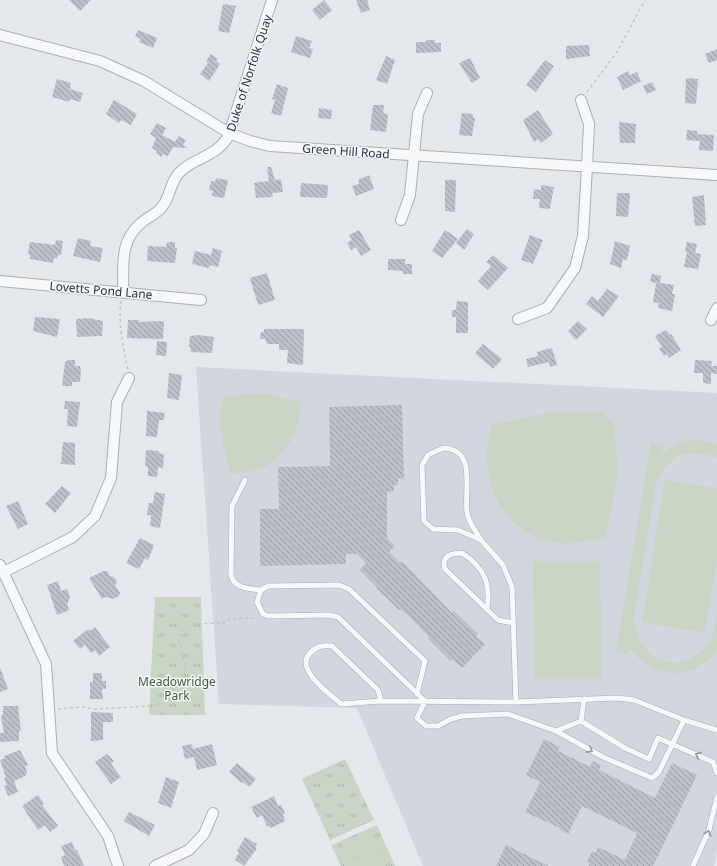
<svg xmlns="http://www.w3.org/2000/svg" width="717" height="866" font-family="'Noto Sans',sans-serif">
<defs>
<pattern id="park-tufts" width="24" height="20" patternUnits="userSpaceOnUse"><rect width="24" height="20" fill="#c9d6c5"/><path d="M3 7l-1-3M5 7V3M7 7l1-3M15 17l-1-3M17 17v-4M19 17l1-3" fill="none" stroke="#adb8ab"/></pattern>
<pattern id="building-back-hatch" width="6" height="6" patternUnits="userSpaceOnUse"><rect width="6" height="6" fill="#bbc0ca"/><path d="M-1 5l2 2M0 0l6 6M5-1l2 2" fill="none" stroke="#989da6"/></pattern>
</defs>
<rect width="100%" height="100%" fill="#e4e7ec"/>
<path fill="#d2d6de" d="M196,367L717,393V851L714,866H423L357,708L219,704Z"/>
<path fill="url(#park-tufts)" d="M155,597H201L205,715H149Z
M345,759L374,820L330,840L302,779Z
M377,825L395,866H341L331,845Z"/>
<path fill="#c9d6c5" d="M264,393L301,402C301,428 287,456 262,468C252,472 241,473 231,475C226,455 212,413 226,396Z
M551,412H603L614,424L618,473L606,537C588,541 570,546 551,542C498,530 476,474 492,425Z
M700,440L717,444V458C687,446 668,456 656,485L634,618C636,660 682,679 708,644C714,635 715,625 717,614V651C692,683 651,679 629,647L627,654L616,652L651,443L663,446L662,453L684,441Z
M665,480L717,488V561L705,633L642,622Z
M533,561H600L602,679H535Z
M370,833L376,846L348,859L342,845Z
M378,851L384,864L379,866H351L350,863Z"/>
<path fill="url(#building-back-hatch)" d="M69,0H91L80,11Z
M324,0L332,10L320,20L312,10Z
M356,0H367L370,10L361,13Z
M223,4L236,6L229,33L218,31Z
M138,30L157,38L153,48L139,42L141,39L135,36Z
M296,36L312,41L309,48L313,49L310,58L291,52Z
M426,40H435V43H441V52L416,53V42H426Z
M589,45L590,56L566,59V46Z
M717,49V60L709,63L705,54Z
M211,54L218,59L216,61L220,64L209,81L200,74L208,63L206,61Z
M386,56L395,60L387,84L376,80Z
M470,58L480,78L472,83L459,63Z
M545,60L554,66L536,92L526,85Z
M628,71L630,75L637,72L641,81L623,90L617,77Z
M686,78L698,79L696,104L685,103Z
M57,79L71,83L70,89L83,93L80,102L70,99L69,102L52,97Z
M652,82L656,90L647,94L643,86Z
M277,84L288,88L281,116L271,113L275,100L272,99Z
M114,100L137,114L131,125L121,120L119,123L106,114Z
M373,105H384L383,113L388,115L386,132L370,130Z
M319,108L332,110L331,119L318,118Z
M538,110L553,134L541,143L538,139L534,142L523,120Z
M462,113L473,114V118H475L472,136L459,135Z
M619,122L636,124L635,143H620Z
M157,123L166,128L162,135L175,142L179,136L186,140L183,145L188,148L173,147L168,156L163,154L161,157L156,153L157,151L152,148L156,138L150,134Z
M687,130L697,131V134L714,135L713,151L699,150L700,141L686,140Z
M267,167H271L275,180L281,179L283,192L272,193L273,197L256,198L254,183L269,181Z
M369,175L374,189L356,196L352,186L359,184L358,180Z
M216,178L228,180L224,198L212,196L213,191L209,190L211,181L215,182Z
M445,180H456L455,212L445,211Z
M301,183L328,185L327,198L300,197Z
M541,185L554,187L550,209L539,208L540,199H533L534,189L541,190Z
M617,193H630L628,217L616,216Z
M704,195L706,225L695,226L692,197Z
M467,229L474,234L464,250L456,243Z
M359,230L371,250L361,256L356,247L351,250L347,243L352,240L349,235Z
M445,230L458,239L442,258L432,251Z
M530,235L543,240L533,264L521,260Z
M78,238L91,241L90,246L103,248L100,262L73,256Z
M56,240L63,241L61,255H58L57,259L54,258L53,263L30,259V255L28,254L30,242L55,245Z
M615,241L630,246L627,260L623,259L621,268L610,264Z
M167,242H175V248H177L175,263L147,261L148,246L166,247Z
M687,242L697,244L695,253L701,254L698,269L684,267L687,252L685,251Z
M213,248L222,251L218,267L210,265L209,268L192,264L195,251L211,255Z
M493,255L508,268L488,290L478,281L491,266L486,262Z
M388,259H405V264H412V274H403V271L388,270Z
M267,273L275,300L258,305L250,278Z
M652,274L661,276L660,283L674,285L672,294H675L672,311L658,308L659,303L653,302L656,283L650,281Z
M607,289L619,296L603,317L586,304L592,296L598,301Z
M457,301L468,302V333H456V317H452V310H456Z
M35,317L60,319L57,337L33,331Z
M88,318L103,321L102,336L77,337L76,319Z
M128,320H139V322L164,321L163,339L127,338Z
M578,321L587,329L576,340L568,331Z
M264,329H304L303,365L287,363L288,350H279V344H267L265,339H260L261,332H264Z
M666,330L670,335L671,334L681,350L669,358L667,354L664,356L659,349L662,347L655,336Z
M198,335L214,337L212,353L191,352V347H189L190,336Z
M157,341L167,342L166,356L156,355Z
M483,344L502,359L493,369L475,353Z
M552,348L557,365L550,367L549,362L528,367L526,359L538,356L537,352Z
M68,360H75V366H80L81,370L80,382H72V386H62L65,362Z
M695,360L712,361L711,366H717V374L711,373V384L703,383V373H694Z
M169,373L182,375L179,400L167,398Z
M65,401L80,402L77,427L67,426L68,409H64Z
M402,405L404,479L398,478V485H394V491L387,492V538L395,546L389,552L400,563L402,561L452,613L454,611L478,634L476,636L485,644L462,668L452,659L451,661L428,638L429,637L410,617L400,609L399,610L376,588L377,587L360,570L366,563L357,554H346V564L260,566V509H279L278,467L330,466L329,407Z
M147,411L165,413L164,420H159L157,437L146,436Z
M63,442L75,443V465L61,464Z
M146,450L159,451L158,453L164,454L163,468L158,467L157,477L148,476V467L145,466Z
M62,486L71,493L55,513L45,504Z
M155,492L165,494L160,528L150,526L151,515H147L149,503H153Z
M18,501L28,524L18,529L6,506Z
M140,538L154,545L148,560L145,558L139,569L126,563Z
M104,571H107L110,576L114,577L117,581L115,585L120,593L119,596L113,599L105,597L102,599L89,578Z
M58,581L61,591L67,589L70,597L67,604L69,610L57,615L47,585Z
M95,627L110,647L99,656L95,650L91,653L85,645L80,649L73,641L88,629L90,631Z
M0,667L8,689L0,692Z
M93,673H102V681H106V689H102L103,699H90V682H93Z
M3,706H18L21,731H19V741L0,742V733H4L1,717L3,714Z
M91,712L113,713V722H103V740L91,741Z
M544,739L560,747L558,751L590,767L593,761L601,765L599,770L655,798L672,763L697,775L653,866H589L590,864L587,862L592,851L595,853L598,847L625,860L637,833L582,806L568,834L560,830V828L525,812L540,782L526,775Z
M192,744L193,749L212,744L217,765L197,770L194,757L185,759L182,746Z
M20,750L28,765L25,766L27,772L25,776L14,781L18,792L8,796L4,786L7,785L4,778H6L0,760L5,758L4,756Z
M107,754L114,761L111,764L121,777L111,784L95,762Z
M237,763L256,779L249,787L243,782L242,783L229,772Z
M166,777L179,782L171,808L158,803Z
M38,795L44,804L42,805L58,826L50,832L45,825L38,830L22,806Z
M274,796L278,806L281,805L285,813L283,814L285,821L271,828L269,826H267L262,815L257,818L251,807Z
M129,812L155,825L149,836L124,821Z
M245,837L257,844L255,847L257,848L244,866L235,860L239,852L237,851Z
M72,842L75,850H77L84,866H64L61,857L65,855L61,846Z
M506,845L536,860L549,866H496Z"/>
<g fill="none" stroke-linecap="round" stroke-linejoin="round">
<g stroke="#a9aeb7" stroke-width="6">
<path id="service" d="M443,448C477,449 464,489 467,512C468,522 476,531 481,540L458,530L433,529L424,521L422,465L428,455Z
M245,480L232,506L231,575C235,590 249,588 261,590
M481,540L503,565L512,587L516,702
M487,610C491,584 485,568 462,553C451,553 441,556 445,569L498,620L513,623
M417,694L425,661L349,589L339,585L268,586L261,590L257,602L263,614L268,616L329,615L338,617L425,701L417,718L426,726H438L451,719L462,716L508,714L556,731L603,757L652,778L659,772L684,720
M584,699L581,721L625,748L649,759L658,738L713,762L717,773
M381,701L378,690L332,646C322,645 317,646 310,653C294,669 331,695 341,704L381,701L516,702L617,698L634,700L684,720L717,730
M556,731L581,721
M693,866L709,830L717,797"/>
</g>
<g stroke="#a9aeb7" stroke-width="12">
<path id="minor" d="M0,35L100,61L144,81L229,133L250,141L270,146L717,175
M401,220L410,195L418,114L427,93
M0,281L201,300
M123,291C124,266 119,242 140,224C147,217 156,215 162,207C171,196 170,180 182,170C199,156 215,157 228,137L272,0
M518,319L547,308L575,268L583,236L587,167L589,124L581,100
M711,320L717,308
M0,565L46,664L52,753L108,836L118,866
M4,572L73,537L95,516L111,478L117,402L129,378
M155,866L189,850L204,834L213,813"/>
</g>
<path stroke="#c2c5cb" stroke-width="1.5" stroke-dasharray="3 3" stroke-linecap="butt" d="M587,92L617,52L645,0
M121,301C118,324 123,347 128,370
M58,709L82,707L95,709L151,706L162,703L177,686L186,668L179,639L183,631L193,624L223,623L229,619L257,618"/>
<use href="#service" stroke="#f7f8fa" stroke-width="5"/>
<use href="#minor" stroke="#f7f8fa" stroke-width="10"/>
</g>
<defs><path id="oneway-chevron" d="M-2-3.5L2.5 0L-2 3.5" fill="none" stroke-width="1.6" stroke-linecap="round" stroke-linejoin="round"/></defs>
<g stroke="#9196a0">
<use href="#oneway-chevron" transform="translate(590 750) rotate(29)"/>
<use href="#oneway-chevron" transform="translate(698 755) rotate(-156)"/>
<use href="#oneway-chevron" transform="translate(708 833) rotate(-72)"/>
</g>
<g text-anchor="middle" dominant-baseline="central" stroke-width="3" stroke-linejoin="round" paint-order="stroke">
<g font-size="12" fill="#2b3445" stroke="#f4f6f9">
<text transform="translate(249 73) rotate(-72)">Duke of Norfolk Quay</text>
<text transform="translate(346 151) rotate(4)">Green Hill Road</text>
<text transform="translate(101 290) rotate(5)">Lovetts Pond Lane</text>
</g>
<g font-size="12" fill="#3f6138" stroke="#f4f6f9">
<text x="177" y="681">Meadowridge<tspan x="177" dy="14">Park</tspan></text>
</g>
</g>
</svg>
